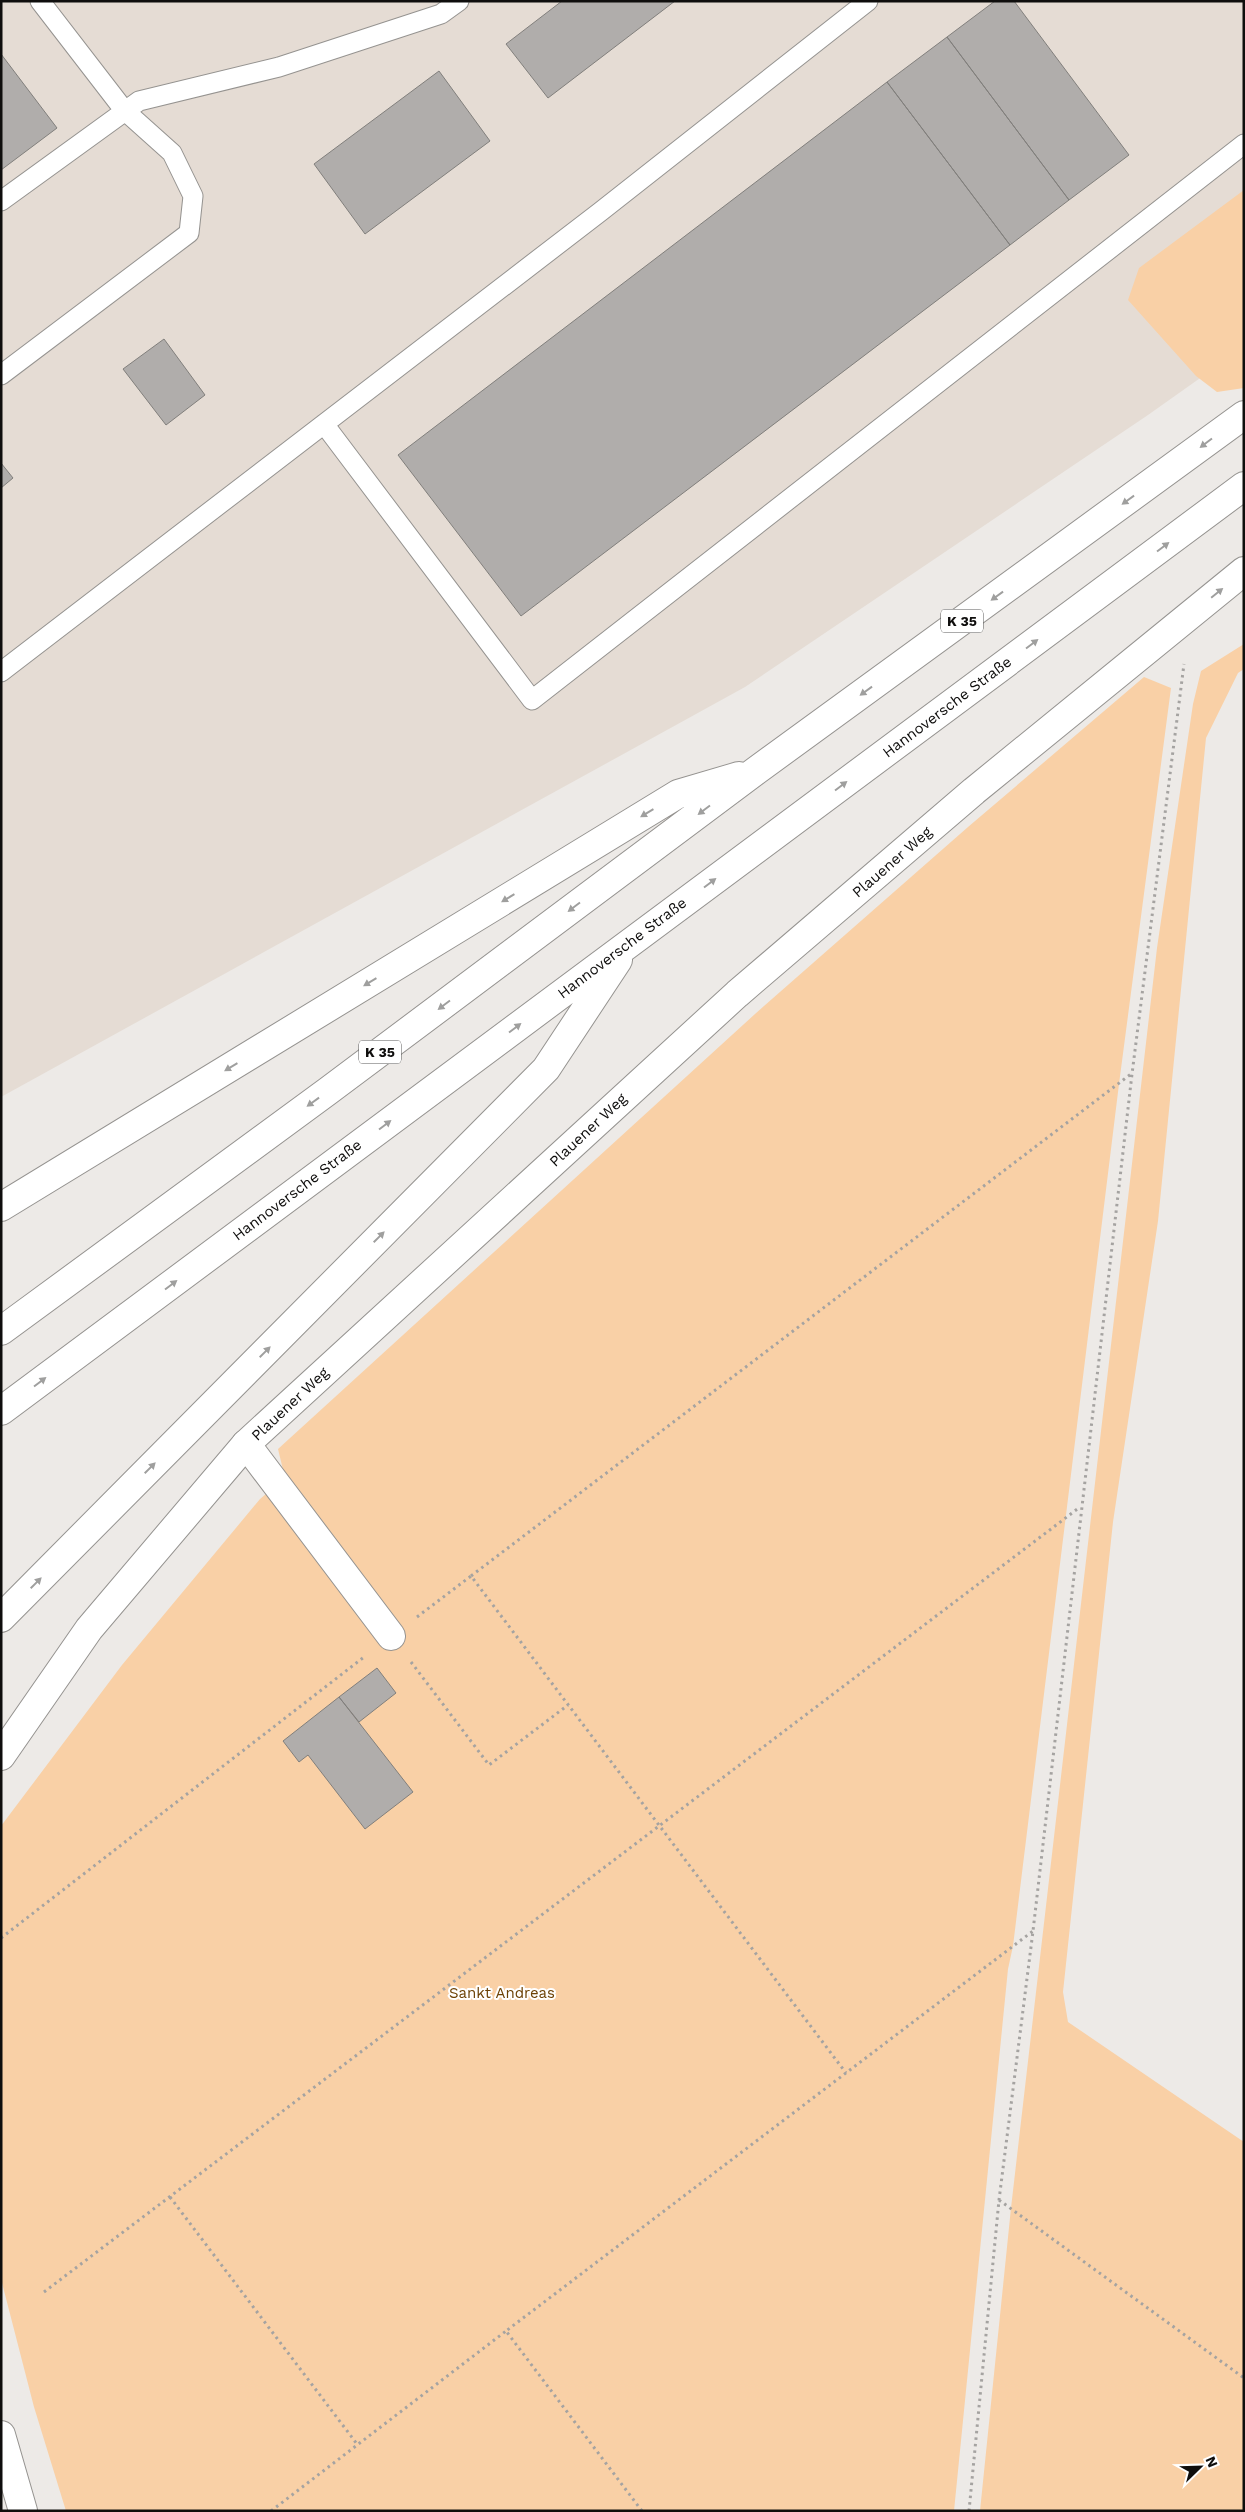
<svg xmlns="http://www.w3.org/2000/svg" width="1245" height="2512" font-family="'Work Sans',sans-serif">
<rect width="100%" height="100%" fill="#edeae7"/>
<path fill="#e5dcd4" d="M1,1H1244V347L1148,415L745,687L1,1097Z"/>
<path fill="#f9d0a6" d="M1244,190V388L1217,392L1196,376L1128,300L1139,268Z
M1244,644V669L1238,673L1206,738L1158,1221L1113,1522L1063,1992L1068,2022L1244,2142V2511H980L1011,2208L1157,948L1193,704L1201,671Z
M1144,677L1171,688L1119,1084L1013,1946L1008,1969L954,2511H66L34,2407L1,2279V1826L122,1665L260,1499L285,1478L278,1449L755,1014L968,827Z"/>
<path fill="#b0adab" stroke="#817f7c" d="M562,1H675L548,98L506,44Z
M995,1H1014L1129,155L1069,200L947,37Z
M947,37L1069,200L1010,245L887,82Z
M1,54L57,128L1,170Z
M439,71L490,141L365,234L314,164Z
M887,82L1010,245L521,616L398,455Z
M164,339L205,395L166,425L123,369Z
M1,463L13,478L1,488Z
M377,1668L396,1693L359,1722L339,1697Z
M339,1697L413,1792L365,1829L308,1755L299,1762L283,1741Z"/>
<g fill="none" stroke-linecap="round" stroke-linejoin="round">
<g stroke="#959390" stroke-width="21">
<path id="service" d="M1,201L139,101L279,67L441,14L459,1
M1,375L189,233L193,196L172,153L124,110L40,1
M324,424L532,700L1244,144
M1,672L600,212L868,1"/>
</g>
<g stroke="#959390" stroke-width="30">
<path id="pedestrian" d="M246,1444L391,1636"/>
</g>
<g stroke="#959390" stroke-width="30">
<path id="minor" d="M1,1756L89,1629L246,1444L737,994L974,791L1244,571
M1,2435L23,2511"/>
</g>
<g stroke="#959390" stroke-width="30">
<path id="trunk" d="M1,1207L678,794L739,776
M1,1331L328,1091L757,770L1244,415
M1,1411L1244,486
M1,1618L546,1069L618,960"/>
</g>
<path stroke="#a5a3a1" stroke-width="3" stroke-dasharray="2.5 4" stroke-linecap="butt" d="M471,1576L1131,1074
M417,1617L471,1576L846,2073
M411,1662L489,1765L568,1705
M1,1938L364,1657
M170,2197L357,2444
M999,2200L1244,2378
M44,2292L1080,1507
M271,2511L506,2331
M642,2511L506,2331L1033,1931
M969,2511L999,2200L1033,1931L1132,1074L1184,664"/>
<use href="#service" stroke="#fff" stroke-width="19"/>
<use href="#pedestrian" stroke="#fff" stroke-width="28"/>
<use href="#minor" stroke="#fff" stroke-width="28"/>
<use href="#trunk" stroke="#fff" stroke-width="28"/>
</g>
<defs><path id="oneway-solid" d="M-6-.8H1V-3.2L6.5 0L1 3.2V.8H-6Z" transform="scale(1.25)"/></defs>
<g fill="#9f9f9e">
<use href="#oneway-solid" transform="translate(1206 443) rotate(143)"/>
<use href="#oneway-solid" transform="translate(1128 500) rotate(144)"/>
<use href="#oneway-solid" transform="translate(1163 547) rotate(-37)"/>
<use href="#oneway-solid" transform="translate(1217 593) rotate(-39)"/>
<use href="#oneway-solid" transform="translate(997 596) rotate(144)"/>
<use href="#oneway-solid" transform="translate(1032 644) rotate(-37)"/>
<use href="#oneway-solid" transform="translate(866 691) rotate(144)"/>
<use href="#oneway-solid" transform="translate(841 786) rotate(-37)"/>
<use href="#oneway-solid" transform="translate(704 810) rotate(143)"/>
<use href="#oneway-solid" transform="translate(647 813) rotate(149)"/>
<use href="#oneway-solid" transform="translate(710 883) rotate(-37)"/>
<use href="#oneway-solid" transform="translate(508 898) rotate(149)"/>
<use href="#oneway-solid" transform="translate(574 907) rotate(143)"/>
<use href="#oneway-solid" transform="translate(370 982) rotate(149)"/>
<use href="#oneway-solid" transform="translate(444 1005) rotate(143)"/>
<use href="#oneway-solid" transform="translate(515 1028) rotate(-37)"/>
<use href="#oneway-solid" transform="translate(231 1067) rotate(149)"/>
<use href="#oneway-solid" transform="translate(313 1102) rotate(144)"/>
<use href="#oneway-solid" transform="translate(385 1125) rotate(-37)"/>
<use href="#oneway-solid" transform="translate(379 1237) rotate(-45)"/>
<use href="#oneway-solid" transform="translate(171 1285) rotate(-37)"/>
<use href="#oneway-solid" transform="translate(265 1352) rotate(-45)"/>
<use href="#oneway-solid" transform="translate(40 1382) rotate(-37)"/>
<use href="#oneway-solid" transform="translate(150 1468) rotate(-45)"/>
<use href="#oneway-solid" transform="translate(36 1583) rotate(-45)"/>
</g>
<g text-anchor="middle" dominant-baseline="central" stroke-width="4" stroke-linejoin="round" paint-order="stroke">
<g fill="#fff" stroke="#575656" stroke-width="1">
<rect x="941" y="609.5" width="42" height="23" rx="4"/>
<rect x="359" y="1040.5" width="42" height="23" rx="4"/>
</g>
<g font-size="14" font-weight="bold" fill="#0f0e0d">
<text x="962" y="621">K 35</text>
<text x="380" y="1052">K 35</text>
</g>
<g font-size="15" fill="#0f0e0d" stroke="#fff">
<text transform="translate(947 707) rotate(-37)">Hannoversche Straße</text>
<text transform="translate(892 862) rotate(-41)">Plauener Weg</text>
<text transform="translate(622 948) rotate(-37)">Hannoversche Straße</text>
<text transform="translate(588 1130) rotate(-43)">Plauener Weg</text>
<text transform="translate(297 1190) rotate(-37)">Hannoversche Straße</text>
<text transform="translate(290 1404) rotate(-43)">Plauener Weg</text>
</g>
<g font-size="15" fill="#6c4104" stroke="#fff">
<text x="502" y="1993">Sankt Andreas</text>
</g>
</g>
<rect width="1245" height="2512" fill="none" stroke="#0f0e0d" stroke-width="5"/>
<g transform="translate(1200 2467) rotate(67)" stroke="#ffffff" stroke-width="4" paint-order="stroke">
<path d="M0-4L9 19L0 12L-9 19Z" fill="#0f0e0d"/>
<text y="-8" font-size="14" font-weight="bold" text-anchor="middle" fill="#0f0e0d">N</text>
</g>
</svg>
